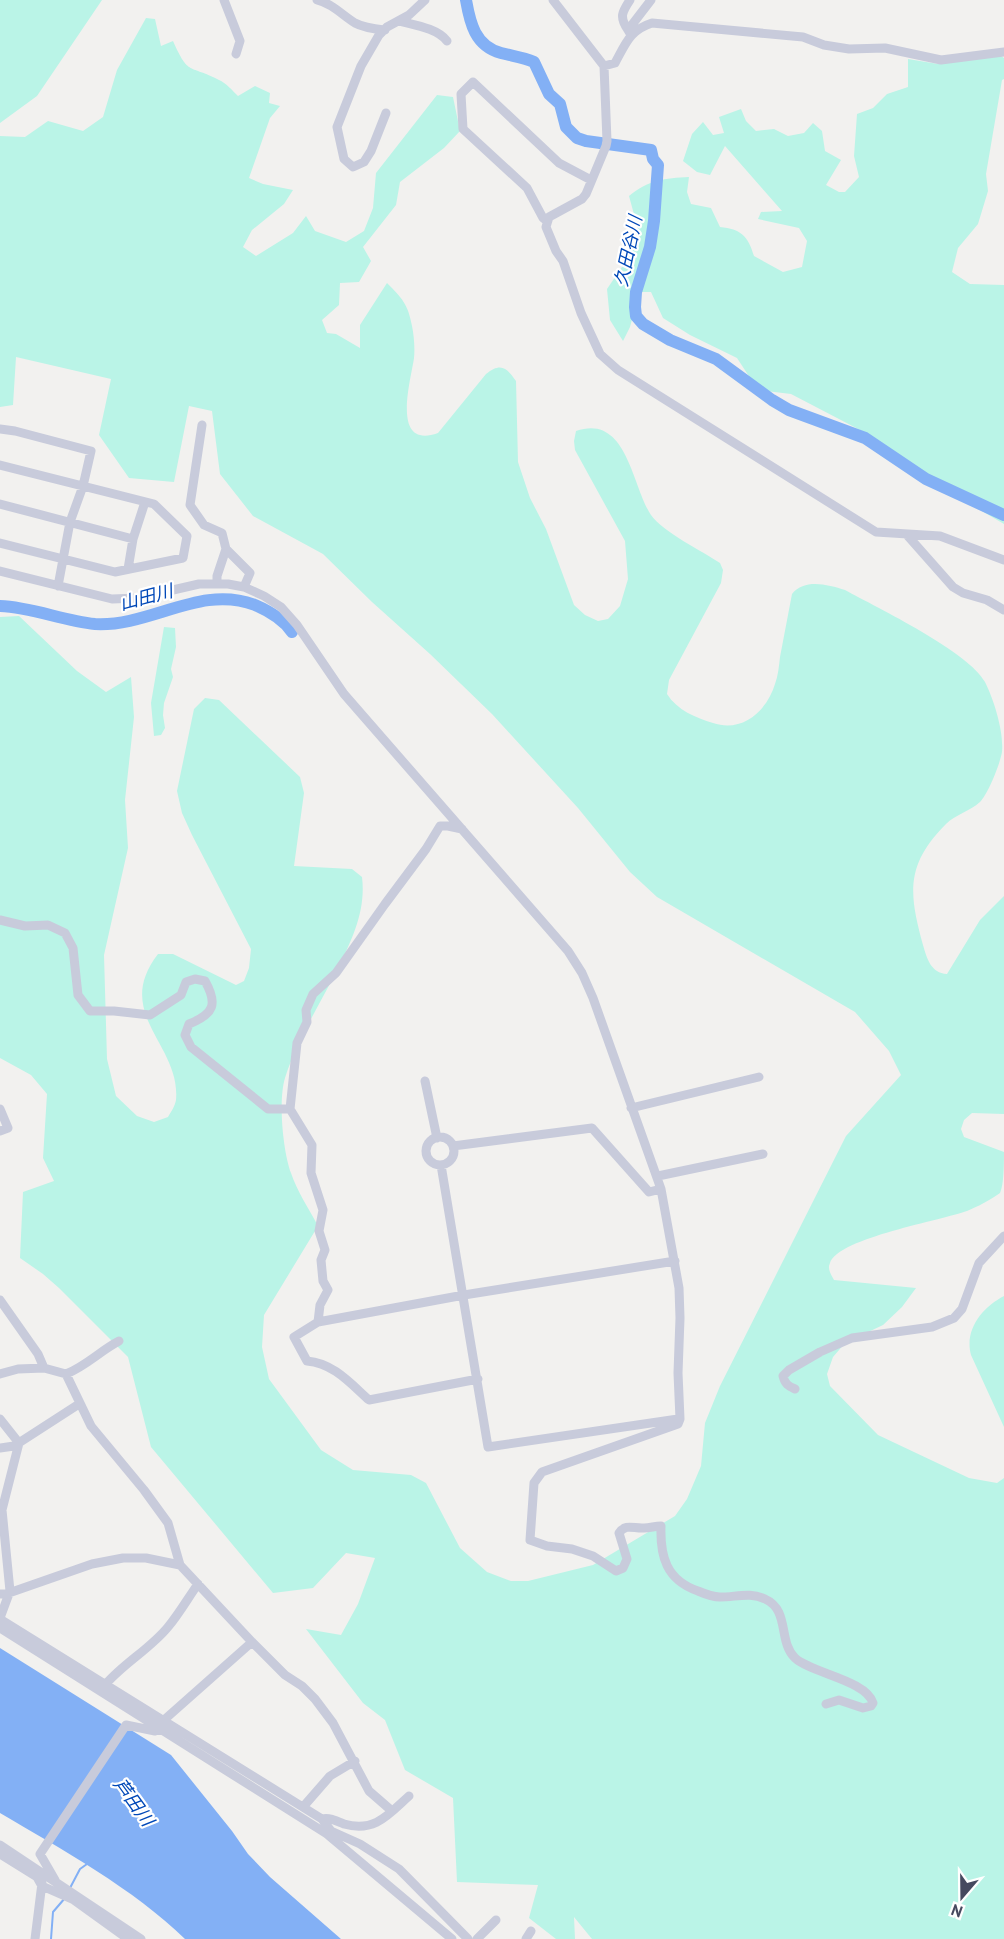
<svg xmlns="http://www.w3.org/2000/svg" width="1004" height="1939" font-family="'PT Sans','Noto Sans JP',sans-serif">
<rect width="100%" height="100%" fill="#f2f1ef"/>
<path fill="#baf4e7" d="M0,0H102L37,96L0,123Z
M146,18L155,19L161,46L173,41C189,77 189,64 219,80C226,83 232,90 238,96L255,86L270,93L269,103L280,106L270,118L249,178L263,184L293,190L284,204L252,230L243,247L256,256L293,233L306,216L315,231L346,242L364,231L373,208L376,173L437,95L453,97L460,131L444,148L400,182L396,205L363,247L371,261L359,282L340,283L339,305L322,320L327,333L336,334L360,348V325L387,283C402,298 408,304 412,326C414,335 415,349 414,358C411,380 390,450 438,433L486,374C501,362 507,368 516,381L518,462L530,498L546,529L574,605L585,615L598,621L608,619L620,606L628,579L625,541L575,450L574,441L576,431C627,413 632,486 651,515C663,532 702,551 720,563L723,570L721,583L669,680L667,694C677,710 696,718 713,723C742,733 767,711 775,684C778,676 779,666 780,657C784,636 788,615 792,594C805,578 828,585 845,590C878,608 969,652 985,682C994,700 1004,732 1002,752C1000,764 988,794 980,802C970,811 955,815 946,824C905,865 909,894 923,945C927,959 931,973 947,974L980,920L1004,896V1114L972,1113L964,1120L961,1129L964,1137L1004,1152C1004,1162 1004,1185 1000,1193C992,1199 977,1207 967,1211C943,1220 838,1238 830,1263C827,1269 831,1274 834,1280L916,1288L902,1307L883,1325L845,1343L833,1357L827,1374L830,1386L878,1435L969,1478L997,1483L1004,1478V1939H592L574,1917L575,1939H556L529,1918L538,1885L457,1882L453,1798L405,1770L385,1720L363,1703L306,1629L341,1635L358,1604L375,1558L346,1553L313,1588L273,1593L151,1447L128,1357L59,1288L43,1274L20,1258L23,1192L54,1181L43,1158L47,1094L31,1075L0,1058V617L19,616L77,671L106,692L131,677L134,717L125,800L128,848L104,955L107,1059L116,1096L137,1116L154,1122L168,1117C171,1112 175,1106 176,1100C181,1044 112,1014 158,954H173L236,985L244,981L249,968L251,949L192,835L182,813L177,791L194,709L205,698L219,700L300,777L304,793L294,866L352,869L362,877C366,910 353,938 338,968C320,1004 297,1040 285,1078C278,1101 283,1151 291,1173C297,1191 309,1209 318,1226L264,1315L262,1347L269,1379L321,1450L353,1470L411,1475L426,1483L460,1548L487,1572L511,1581H528L593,1565L675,1516L687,1499L701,1466L705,1423L720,1386L846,1136L901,1075L889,1051L855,1012L657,897L630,872L578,808L492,714L430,654L372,602L323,554L253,516L220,474L212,411L189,406L174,482L129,478L99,435L111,379L16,357L13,405L0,407V136L25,137L48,121L83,131L103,117L117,70Z
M1001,56L1004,58V79L1002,80L986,174L988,191L978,224L958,248L952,272L970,284L1004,285V524L939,486L862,431L791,394L758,390L737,358L690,335L663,318L651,292H639L630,327L623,341L610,320L607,289L628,258L637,235L635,218L629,196C648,180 665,178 689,177L687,192L691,204L711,208L720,227C741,229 748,236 754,256L783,272L802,267L807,241L799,228L758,219L761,212L782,211L725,146L710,175L697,172L683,161L692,134L703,122L713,135L724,133L719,117L741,109L746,121L756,131L774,129L788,136L804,133L813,123L822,131L825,151L841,160L826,185L839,192H845L859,177L854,156L857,114L873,108L887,94L908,87V59L938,64Z
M164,627L175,628L176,647L171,669L173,677L164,703L163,715L165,728L161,735L154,736L151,703Z
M1004,1296V1427L971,1355C964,1329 983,1307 1004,1296Z"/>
<path fill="#83b0f5" d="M0,1648L171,1755L232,1831L248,1854L270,1877L341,1939H185C134,1889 61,1849 0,1813Z"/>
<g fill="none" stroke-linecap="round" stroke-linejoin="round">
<path stroke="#83b0f5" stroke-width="2" d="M70,1888L80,1869L87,1864
M51,1939L53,1912L65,1898"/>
<path stroke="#83b0f5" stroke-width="12" d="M466,0C470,23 475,46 501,53C512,56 523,57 534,62L549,94L560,104L566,127L577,138L586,141L651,150L653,159L658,165L654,221L650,247L636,292L635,307L636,316L643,324L670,340L716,359L772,400L789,410L865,438L926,479L1004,515
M0,606C32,607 63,621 95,624C151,627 200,584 255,605C269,611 283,619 292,632"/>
<path stroke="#c8cbdb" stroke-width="9" d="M224,0L240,41L236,54
M317,0C333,4 342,15 355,23C364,28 375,29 385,30
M553,0L604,66L607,141L606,146L586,194L582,199L549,217L546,227L556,251L563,261L581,313L600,354L618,370L876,532L940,536L1004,560
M399,21C414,25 437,28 447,41
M628,30C619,17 622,12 630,0
M631,35L628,30L651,0
M604,66L615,63C626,43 630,30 652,23L803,37L824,45L849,49L885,48L941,60L1004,52
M386,113L371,151L364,162L353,167L344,159L337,127L361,66L379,35L387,27L409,15L425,0
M547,221L543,218L527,188L463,129L461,94L473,82L559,163L591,180
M202,425L190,505L204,525L222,533L226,549L250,573L244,587
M0,429L15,431L91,451L83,486L70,522L58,586
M0,465L154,504L187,536L183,558L115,572L0,543
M0,504L133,539
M907,535L953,587L963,593L987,600L1004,610
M128,569L133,539L145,502
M0,571L112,599L138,598L199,584H228L244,587L264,596L281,607L297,625L344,694L568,951L582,973L593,998L661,1189L679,1288L680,1318L678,1373L680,1419L678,1424L542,1472L534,1483L530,1540L547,1546L572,1549L593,1556L616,1571L623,1568L627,1559L619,1533C626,1523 634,1529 644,1528C650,1528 655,1526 661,1526C660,1556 666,1580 698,1591C705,1594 712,1597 720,1597C736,1597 751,1592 765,1599C790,1610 778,1642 795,1658C811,1673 866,1680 873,1703L871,1706L863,1708L839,1700L826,1704
M217,584V576L226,549
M0,920L25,926L48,925L65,933L73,948L78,995L90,1011H114L150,1015L181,995L186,982L195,979L205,981C218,1004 214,1014 189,1024L185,1035L191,1047L268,1109H290L312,1145L311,1173L323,1210L319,1231L325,1250L321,1260L323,1281L328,1290L320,1305L318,1322L294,1337L307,1361C333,1363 350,1383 369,1400L478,1379
M425,1081L437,1138
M631,1108L759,1077
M0,1109L8,1128L0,1131
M290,1109L297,1043L307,1022L306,1010L313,994L336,973L385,904L426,849L440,826H448L462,829
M426 1151a14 14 0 1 1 28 0a14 14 0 1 1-28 0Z
M453,1146L592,1128L649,1192L661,1189
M441,1165L488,1447L678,1419
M658,1176L763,1154
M0,1300L38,1354L44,1368L66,1374C86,1366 100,1351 119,1341
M318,1322L464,1295L675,1261
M0,1374L18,1369L44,1368
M66,1374L91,1426L144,1490L168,1523L180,1565L252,1642L285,1675L302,1686L315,1699L333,1723L369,1791L392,1811
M795,1389C788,1386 785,1384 783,1376L789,1370L820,1352L852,1338L932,1327L954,1318L962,1309L979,1263L1004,1236
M0,1419L19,1443L2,1510L10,1591L0,1618
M0,1448L14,1446L79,1404
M0,1594H6L92,1564L123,1558H146L180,1565
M0,1619L322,1819L331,1831
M0,1628L327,1834L452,1939
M106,1684C124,1663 150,1649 168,1627C179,1614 188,1598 198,1584
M164,1720L252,1642
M303,1807L330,1776L355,1761
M322,1819C329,1817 337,1821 344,1824C375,1833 389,1814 409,1796
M327,1834L331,1831L360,1844L399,1869L468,1939
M0,1845L141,1939
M0,1854L37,1877L42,1886L74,1900L128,1939
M55,1880L40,1854L126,1725L155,1731L161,1729
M35,1939L42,1883
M477,1939L496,1920
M526,1939L531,1931"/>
</g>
<g text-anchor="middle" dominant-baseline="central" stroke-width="4.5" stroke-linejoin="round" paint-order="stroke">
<g font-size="18" font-style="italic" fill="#0048b8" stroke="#fff">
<text transform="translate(628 251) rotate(-78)">久田谷川</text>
<text transform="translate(146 597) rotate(-15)">山田川</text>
<text transform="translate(134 1802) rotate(54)">芦田川</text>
</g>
</g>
<g transform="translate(962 1897) rotate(200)" stroke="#ffffff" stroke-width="4.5" paint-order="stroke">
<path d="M0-4.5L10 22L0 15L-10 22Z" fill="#46495f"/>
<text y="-9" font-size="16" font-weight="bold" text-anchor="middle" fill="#46495f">N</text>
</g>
</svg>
